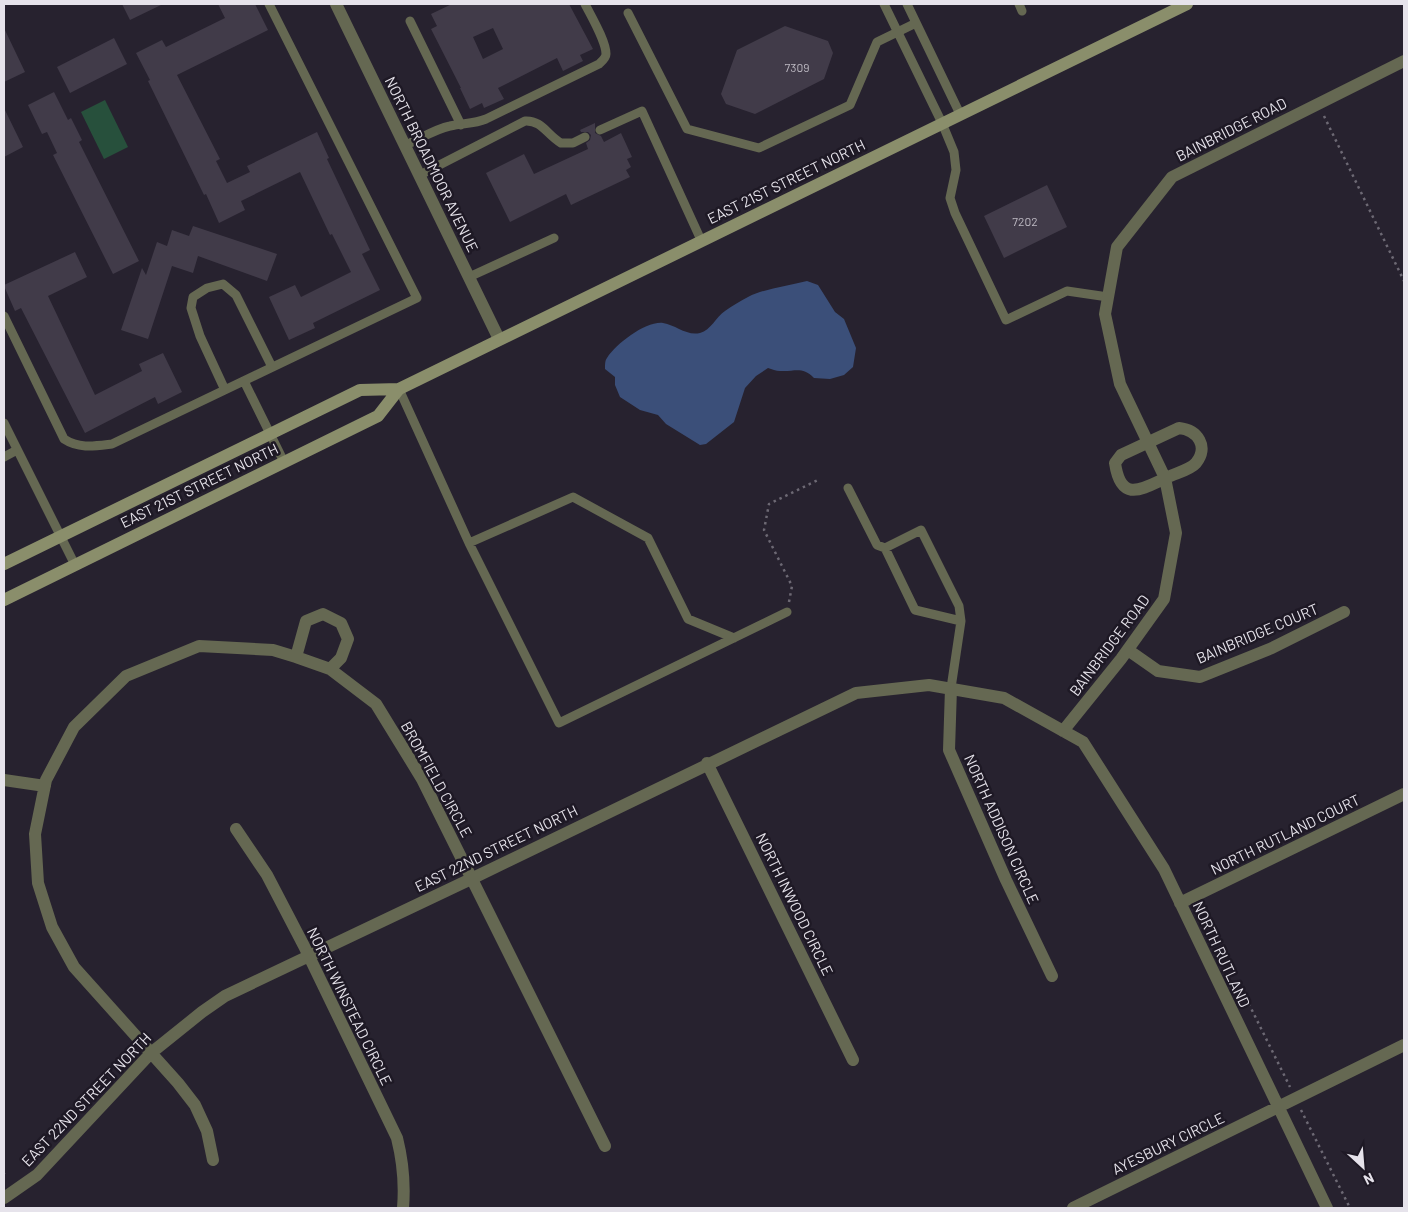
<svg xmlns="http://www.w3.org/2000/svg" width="1408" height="1212" font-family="Barlow,sans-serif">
<rect width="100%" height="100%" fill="#27222f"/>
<path fill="#27503c" d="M105,100L128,147L104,159L81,112Z"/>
<path fill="#3b4f79" d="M807,281L818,285L835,312L844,319L856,348L853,367L844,375L830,379L814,378C802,366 795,372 780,371C776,371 772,369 768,368L756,376L745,388L734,422L706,444L700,445L666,424L658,415L640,410L620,397L615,385V377L605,369C605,365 605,360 607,358C617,343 646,321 663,323C676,325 686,336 700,333C711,330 716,317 725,311C732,306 740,301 748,297C766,288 788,286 807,281Z"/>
<path fill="#413b49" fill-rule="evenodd" d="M122,4H163L130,20Z
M218,4H255L268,30L177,75L220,159L216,161L227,183L250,172L247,166L317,132L329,158L327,159L370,250L362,254L380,290L313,323L315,328L289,340L269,297L295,285L301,297L351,272L332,234L330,235L300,172L241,201L245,210L219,223L206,194L204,195L148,81L150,80L136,53L162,40L166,47L225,18Z
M452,4H569L593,49L580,55L583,61L563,71L557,58L498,88L504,99L484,108L482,103L470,109L460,88H461L431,29L437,26L431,14ZM493,28L503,49L483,59L473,37Z
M785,26L828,41L833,53L824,79L755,114L726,104L721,94L737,50Z
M4,28L25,72L4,82Z
M114,38L127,64L70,93L57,67Z
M54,92L68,120L71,118L82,140L79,142L139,261L113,274L53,155L57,153L47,132L42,134L28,105Z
M4,108L23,147L4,157Z
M595,123V133L601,136L604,142L621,133L632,157L627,159L631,167L626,170L630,177L571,205L566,194L510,222L486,173L524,154L534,174L588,149L586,143L590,140L591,135L588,132H581L580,130Z
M1047,185L1067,227L1004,258L984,216Z
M193,226L277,254L267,281L198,256L193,273L172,266L148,339L121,330L142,268L146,275L157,242L167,246L172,230L189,236Z
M75,252L87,277L48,296L95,395L142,371L139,364L163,353L182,392L158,404L155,397L85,433L21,308L15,311L4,286V285Z"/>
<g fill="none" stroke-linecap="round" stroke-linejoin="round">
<path stroke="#6d6974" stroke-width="2.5" stroke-dasharray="2.5 4" stroke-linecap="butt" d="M1324,116L1404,281
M789,602L792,586L764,530L769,504L820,479
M1243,992L1290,1087
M1301,1110L1350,1208
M4,1173V1174"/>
<path stroke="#656852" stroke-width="9" d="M884,4L942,123L954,152L956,170L950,198L955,213L1006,320L1067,291L1108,297
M907,4L960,114
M1019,4L1022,11
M628,13L687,129L759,148L850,105L877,42L916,23
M410,21L461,125
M600,130L642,111L701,240
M406,145C420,139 435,129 450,126C463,123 474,124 486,119L599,64C602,61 606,58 606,54C606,41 591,16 585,4
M420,175L525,121C542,120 547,135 561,143H573L585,137
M469,277L554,238
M4,316L64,439C79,449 95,446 112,444L417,298L269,4
M244,381L284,462
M399,389L469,543L559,723L787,612
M225,390L200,336L191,308L193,297L207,288L223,284L236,295L272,367
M4,423L75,565
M4,457L17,450
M848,488L877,545L885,548L921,530L959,606L961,621L951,688
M469,543L573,497L648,538L688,619L734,638
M885,548L915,610L961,621"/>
<path stroke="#656852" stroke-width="12" d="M336,4L499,339
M1179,428C1198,430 1209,447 1196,463C1190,470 1176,473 1168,477C1142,489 1121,504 1115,463L1121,455Z
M1128,650L1158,671L1200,677L1272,648L1344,612
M296,657L306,621L323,614L341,623L348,639L341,658L330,669
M951,688L949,750L1006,880L1052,976
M1063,731L1121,659L1164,599L1176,533L1165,478L1120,384L1105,314L1117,247L1172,177L1404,61
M707,763L853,1060
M4,780L45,786
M236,829L267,875L304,946L397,1138C403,1162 405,1184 403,1208
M1180,903L1404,794
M213,1160L207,1131L195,1105L178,1083L74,967L52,927L38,883L35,834L46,780L74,727L126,676L199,646L273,650L296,657L330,669L376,704L422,779L605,1146
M4,1198L37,1175L151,1053L202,1012L225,996L471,879L856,693L929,685L1004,698L1083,742L1164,869L1327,1208
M1073,1208L1404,1045"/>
<path stroke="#8a8e6b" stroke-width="12" d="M4,564L360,390L399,389L1187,4
M4,600L378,416L399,389"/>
</g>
<g text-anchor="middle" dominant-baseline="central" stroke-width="5" stroke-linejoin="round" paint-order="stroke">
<g font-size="12" fill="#bdb9c2">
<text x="797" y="67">7309</text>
<text x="1025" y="221">7202</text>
</g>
<g font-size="15" fill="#e6e3eb" stroke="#1e1925">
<text transform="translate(1231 129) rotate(-27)">BAINBRIDGE ROAD</text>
<text transform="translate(432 164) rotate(64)">NORTH BROADMOOR AVENUE</text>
<text transform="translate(786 181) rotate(-26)">EAST 21ST STREET NORTH</text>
<text transform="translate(199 485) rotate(-26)">EAST 21ST STREET NORTH</text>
<text transform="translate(1257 633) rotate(-23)">BAINBRIDGE COURT</text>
<text transform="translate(1109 645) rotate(-53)">BAINBRIDGE ROAD</text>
<text transform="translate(437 779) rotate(61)">BROMFIELD CIRCLE</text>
<text transform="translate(1002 829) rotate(66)">NORTH ADDISON CIRCLE</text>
<text transform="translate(1285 834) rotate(-26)">NORTH RUTLAND COURT</text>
<text transform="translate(496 848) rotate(-26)">EAST 22ND STREET NORTH</text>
<text transform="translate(795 904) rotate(64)">NORTH INWOOD CIRCLE</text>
<text transform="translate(1222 954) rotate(65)">NORTH RUTLAND</text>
<text transform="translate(350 1006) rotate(64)">NORTH WINSTEAD CIRCLE</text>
<text transform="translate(86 1099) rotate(-46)">EAST 22ND STREET NORTH</text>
<text transform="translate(1168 1143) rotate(-26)">AYESBURY CIRCLE</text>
</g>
</g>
<rect width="1408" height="1212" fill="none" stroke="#e6e3eb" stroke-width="10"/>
<g transform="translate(1363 1167) rotate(154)" stroke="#1e1925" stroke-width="4" paint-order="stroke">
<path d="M0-4L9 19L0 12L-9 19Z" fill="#e6e3eb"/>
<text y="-8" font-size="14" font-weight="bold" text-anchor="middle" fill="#e6e3eb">N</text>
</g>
</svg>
